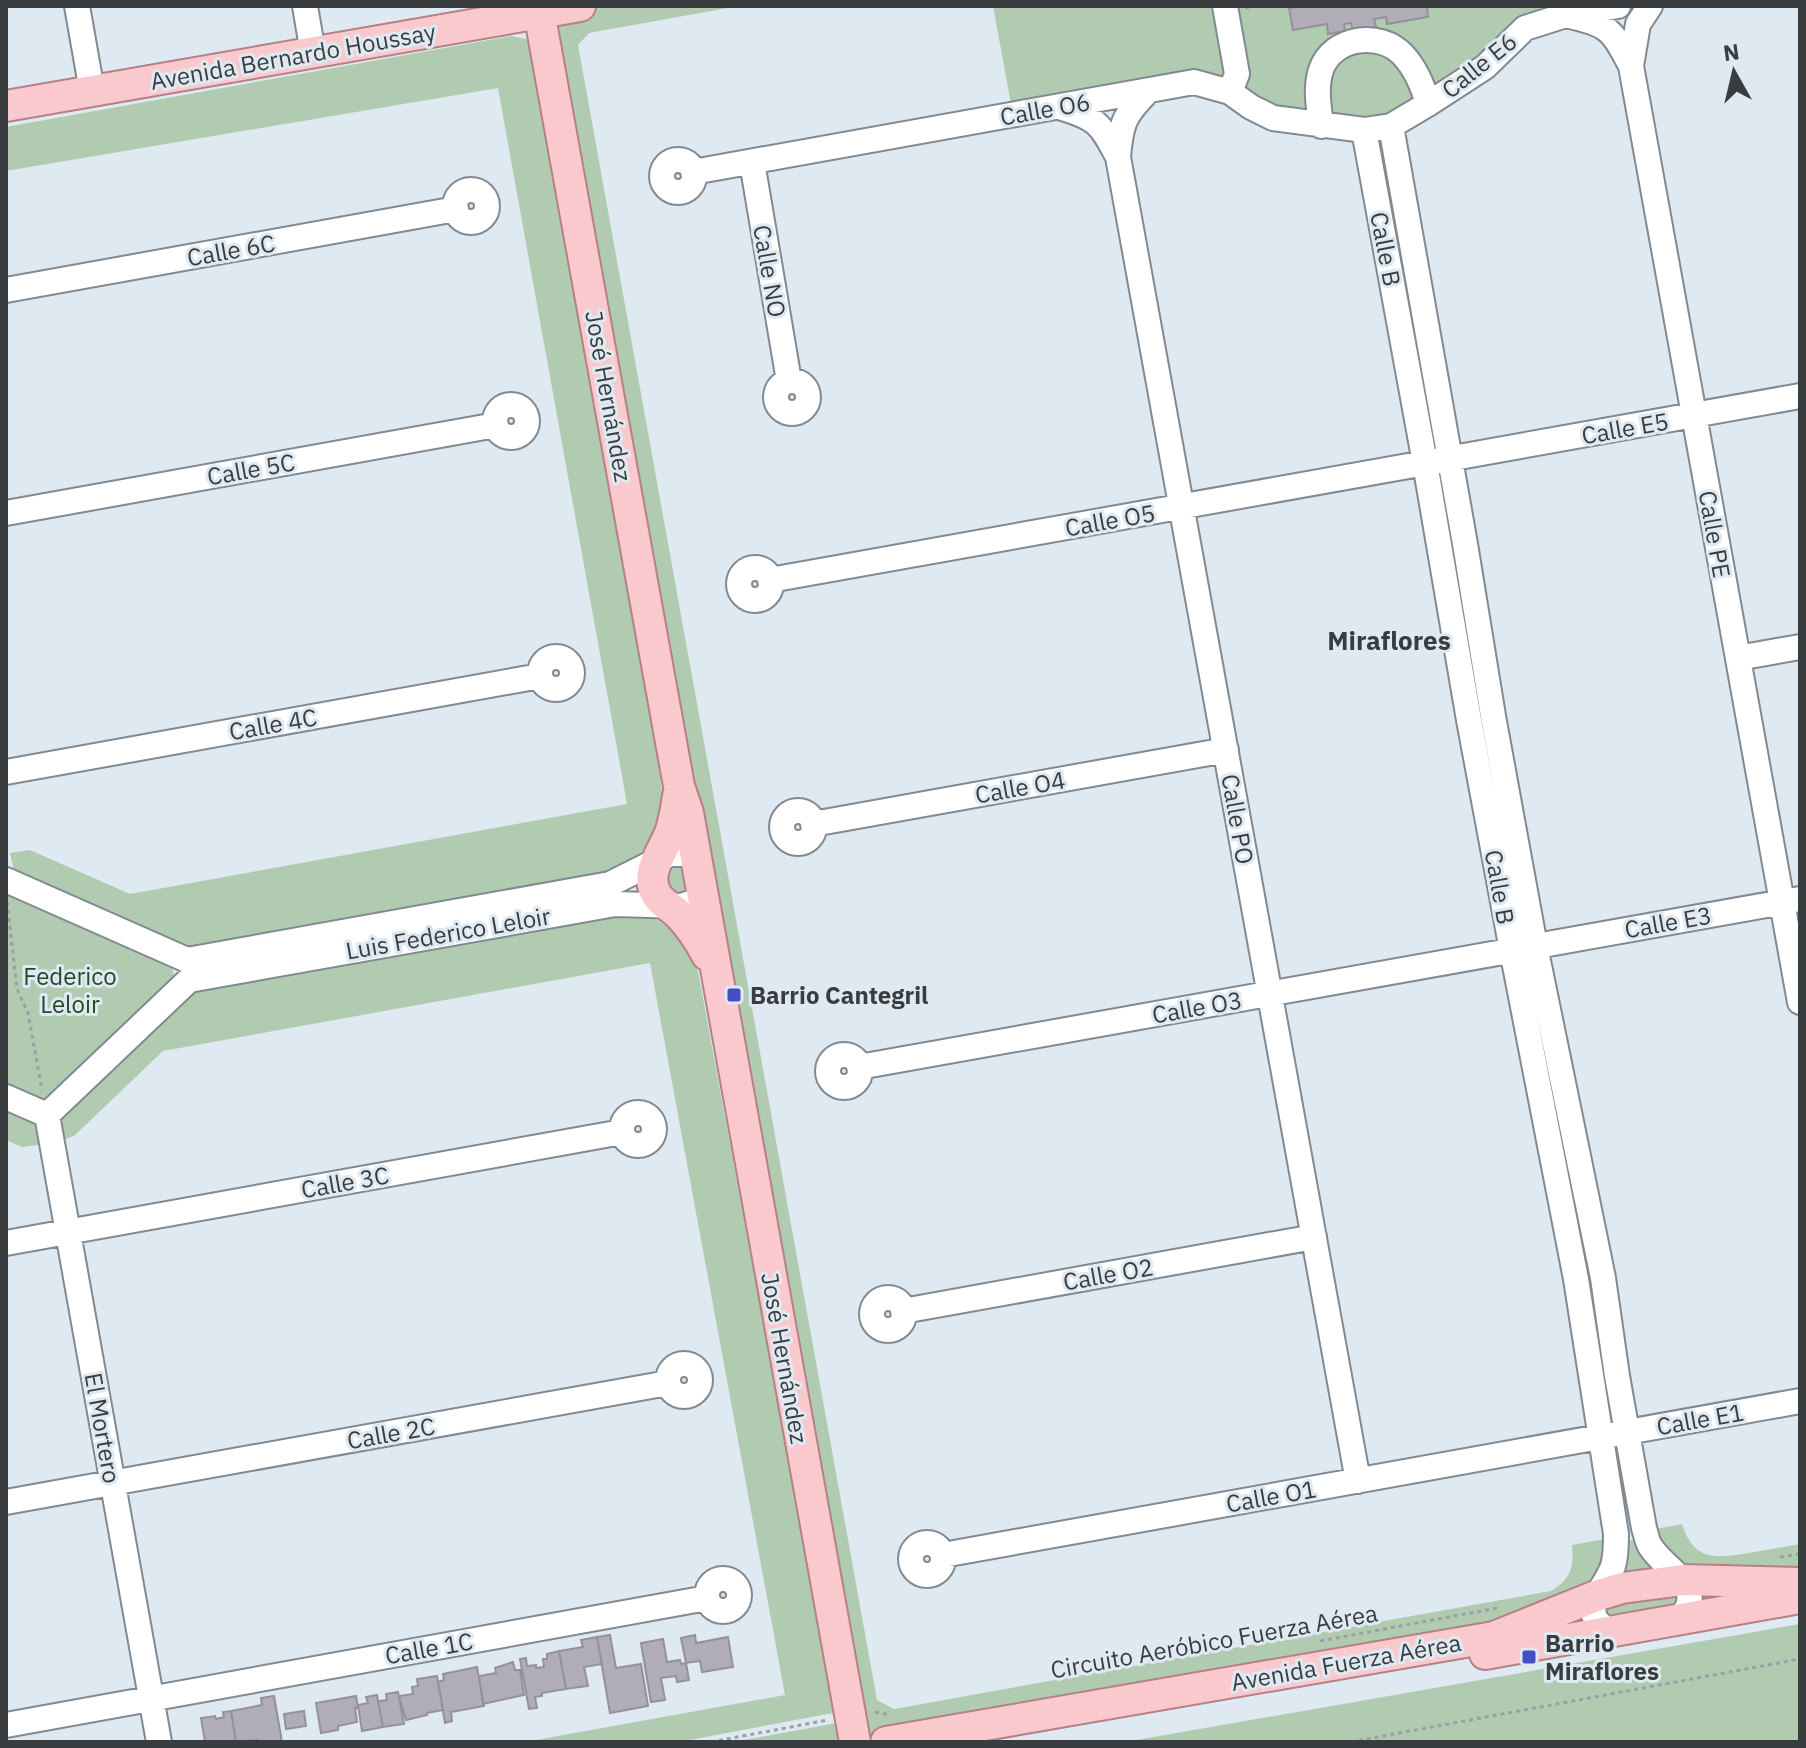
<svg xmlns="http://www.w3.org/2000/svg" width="1806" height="1748" font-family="'IBM Plex Sans',sans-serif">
<rect width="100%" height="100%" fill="#dfe9f2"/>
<path fill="#b1cbb0" d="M581,6H739L589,33L578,45L877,1700L894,1709L1551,1591C1571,1579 1574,1568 1572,1545L1610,1538L1611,1544L1650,1537V1530L1682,1524C1694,1562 1716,1558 1749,1553C1766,1550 1783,1547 1800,1544V1598L987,1742H855L716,973L660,901L676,810L539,13Z
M993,6H1618L1566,15L1391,126L1627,1432L1600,1437L1364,130L1303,124L1194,82L1013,115Z
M511,36L526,39L533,47L650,700L664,807L646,853L609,877L200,950L181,949L21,877L14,870L10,853L30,850L130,894L627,804L498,88L6,171V127Z
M12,895L171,964L175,979L49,1102L39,1103L6,1089V896Z
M603,910C617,912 634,911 648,916C673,924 687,949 698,971L831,1689L838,1712L679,1742H525L785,1695L650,963L163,1051L74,1136L63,1140L59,1117L188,991Z
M6,1104L41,1125L45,1144L22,1147L6,1140Z
M1800,1624V1742H1125Z
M842,1722V1739L840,1742H733Z"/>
<path fill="#b0adb8" stroke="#94919b" stroke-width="2" d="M1302,6H1427L1428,17L1387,24L1386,17L1374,19L1376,27L1353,31L1351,23L1344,24L1345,31L1328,34L1327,24L1293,30L1289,8Z
M610,1635L616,1668L641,1664L648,1706L610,1713L597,1637Z
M695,1635L696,1643L728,1637L733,1667L702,1672L700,1661L686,1663L681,1638Z
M597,1637L602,1664L584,1667L588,1686L566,1689L559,1651L583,1647L581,1640Z
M663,1639L667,1662L680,1660L681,1664L686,1663L689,1680L677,1682L676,1676L661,1678L665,1700L651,1702L641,1643Z
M559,1651L566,1689L542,1693V1696L535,1697L537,1708L529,1709L520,1659L526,1658L527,1666L536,1665V1668L544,1667L543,1659H547V1654Z
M513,1662L515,1670H520L524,1695L483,1704L479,1676L496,1673L495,1668Z
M477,1667L484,1706L451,1712L452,1721L445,1723L438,1682L444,1680L443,1674Z
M437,1676L443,1710L427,1713V1715L406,1720L399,1696L413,1694L412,1687L418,1686L417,1679Z
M398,1692L404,1724L383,1727L378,1701L387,1700L386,1694Z
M377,1695L383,1727L362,1731L358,1705L368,1703L366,1697Z
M274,1696L282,1742H258L257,1740L236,1742L231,1711L262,1705L261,1698Z
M356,1696L358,1707L355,1708L357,1722L338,1726V1730L321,1733L316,1703Z
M231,1711L236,1742H205L201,1718L215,1716L216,1719L224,1717L223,1712Z
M304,1711L306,1726L286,1729L284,1714Z"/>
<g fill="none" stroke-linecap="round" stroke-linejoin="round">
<g stroke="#818a92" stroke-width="28">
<path id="minor" d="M77,6L92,91
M305,6L313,53
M1225,6L1237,74L1230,92
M1566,15C1609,25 1611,28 1631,66L1800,1002
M1631,66L1638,24L1650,6
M1148,91C1124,115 1121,123 1118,157L1358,1481
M1059,107C1097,118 1100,123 1118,157
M1321,126C1319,107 1315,88 1321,70C1332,37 1380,30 1403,55C1416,69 1423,86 1428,104
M1391,126L1465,544L1493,716L1535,946L1603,1278L1617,1376L1644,1528C1646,1534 1647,1541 1650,1546C1665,1571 1711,1588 1678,1620
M1364,130L1425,463L1469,720L1512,950L1576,1279L1616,1534C1616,1544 1616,1556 1613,1566C1605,1590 1574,1612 1611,1632
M662 176a16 16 0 1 1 32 0a16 16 0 1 1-32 0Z
M752,162L789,381
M693,172L1194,82L1230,92L1251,107L1273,118L1364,130L1391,126L1428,104L1485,67L1525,28L1566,15L1618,6
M455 206a16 16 0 1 1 32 0a16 16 0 1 1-32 0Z
M6,290L456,209
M776 397a16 16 0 1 1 32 0a16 16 0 1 1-32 0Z
M495 421a16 16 0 1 1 32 0a16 16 0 1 1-32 0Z
M6,513L496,425
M739 584a16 16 0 1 1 32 0a16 16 0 1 1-32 0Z
M770,580L1800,396
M540 673a16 16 0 1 1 32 0a16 16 0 1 1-32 0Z
M1738,658L1800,647
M6,772L540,676
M782 827a16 16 0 1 1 32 0a16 16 0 1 1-32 0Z
M813,824L1226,750
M6,880L187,960L610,884L670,854H684L696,859
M828 1071a16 16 0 1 1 32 0a16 16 0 1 1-32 0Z
M859,1067L1800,899
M6,1097L47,1115L189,980L615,904L682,906L695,901L701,891
M622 1129a16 16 0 1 1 32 0a16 16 0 1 1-32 0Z
M47,1115L159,1742
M6,1243L622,1132
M872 1314a16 16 0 1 1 32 0a16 16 0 1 1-32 0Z
M903,1311L1314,1237
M668 1380a16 16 0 1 1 32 0a16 16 0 1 1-32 0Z
M6,1502L668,1383
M911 1559a16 16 0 1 1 32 0a16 16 0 1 1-32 0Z
M943,1555L1800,1401
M707 1595a16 16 0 1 1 32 0a16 16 0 1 1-32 0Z
M6,1725L707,1598"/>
</g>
<g stroke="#b38186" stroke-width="34">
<path id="major" d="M538,6L679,786L688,813L710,935L855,1742
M6,106L580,6
M678,796C676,809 674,822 670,833C662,853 642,877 659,898C664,904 672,908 678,914C690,926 699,940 707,955
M1485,1654L1800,1598
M886,1742L1494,1637L1596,1596L1622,1588L1683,1580L1800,1583"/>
</g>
<path stroke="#99a0a7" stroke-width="3" stroke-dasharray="4 4" stroke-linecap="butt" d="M1245,8L1259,6
M7,902L17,989L28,1013L42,1090
M1780,1557L1800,1554
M1320,1641L1497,1608
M875,1712L891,1715
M711,1742L828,1720
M1351,1742L1800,1659"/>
<use href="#minor" stroke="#fff" stroke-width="24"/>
<use href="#major" stroke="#f9c9cd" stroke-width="30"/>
</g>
<g fill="#464dc2" stroke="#dfe9f2" stroke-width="3">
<rect x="726" y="987" width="16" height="16" rx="4"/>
<rect x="1521" y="1649" width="16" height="16" rx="4"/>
</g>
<g text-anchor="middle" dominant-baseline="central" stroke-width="6" stroke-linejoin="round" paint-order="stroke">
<g font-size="24" fill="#393d40" stroke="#dfe9f2">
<text transform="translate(293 56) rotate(-10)">Avenida Bernardo Houssay</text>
<text transform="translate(1479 65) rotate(-39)">Calle E6</text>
<text transform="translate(1045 109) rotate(-10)">Calle O6</text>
<text transform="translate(1386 249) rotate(79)">Calle B</text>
<text transform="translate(231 250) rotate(-10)">Calle 6C</text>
<text transform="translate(770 271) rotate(80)">Calle NO</text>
<text transform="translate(609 396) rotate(80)">José Hernández</text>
<text transform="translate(1625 428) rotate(-10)">Calle E5</text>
<text transform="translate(251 469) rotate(-10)">Calle 5C</text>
<text transform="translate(1110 520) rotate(-10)">Calle O5</text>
<text transform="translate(1715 534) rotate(80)">Calle PE</text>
<text transform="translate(273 724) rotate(-10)">Calle 4C</text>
<text transform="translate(1020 787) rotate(-10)">Calle O4</text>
<text transform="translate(1238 819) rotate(80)">Calle PO</text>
<text transform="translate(1500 887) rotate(80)">Calle B</text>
<text transform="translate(1668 922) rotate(-10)">Calle E3</text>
<text transform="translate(448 933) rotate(-10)">Luis Federico Leloir</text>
<text transform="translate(1197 1007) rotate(-10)">Calle O3</text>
<text transform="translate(345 1182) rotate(-10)">Calle 3C</text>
<text transform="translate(1108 1274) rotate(-10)">Calle O2</text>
<text transform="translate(785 1358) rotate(80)">José Hernández</text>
<text transform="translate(1700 1419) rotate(-10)">Calle E1</text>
<text transform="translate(103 1428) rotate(80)">El Mortero</text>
<text transform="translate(391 1433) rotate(-10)">Calle 2C</text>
<text transform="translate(1271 1496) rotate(-10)">Calle O1</text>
<text transform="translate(1214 1641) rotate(-10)">Circuito Aeróbico Fuerza Aérea</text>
<text transform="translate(429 1648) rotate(-10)">Calle 1C</text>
<text transform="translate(1346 1662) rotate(-10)">Avenida Fuerza Aérea</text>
</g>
<g font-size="24" fill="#224922" stroke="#dfe9f2">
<text x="70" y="976">Federico<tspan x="70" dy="28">Leloir</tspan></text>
</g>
<g font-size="24" font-weight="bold" fill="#393d40" stroke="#dfe9f2" text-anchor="start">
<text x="750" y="995">Barrio Cantegril</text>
<text x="1545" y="1643">Barrio<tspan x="1545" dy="28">Miraflores</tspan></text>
</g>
<g font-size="26" font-weight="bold" fill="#393d40" stroke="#dfe9f2">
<text x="1389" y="640">Miraflores</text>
</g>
</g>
<rect width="1806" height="1748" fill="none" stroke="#393d40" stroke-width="16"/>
<g transform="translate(1734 72) rotate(352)" stroke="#dfe9f2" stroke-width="6" paint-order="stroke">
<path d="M0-6L14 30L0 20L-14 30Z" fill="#393d40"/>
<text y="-12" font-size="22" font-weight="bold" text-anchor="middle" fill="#393d40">N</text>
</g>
</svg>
